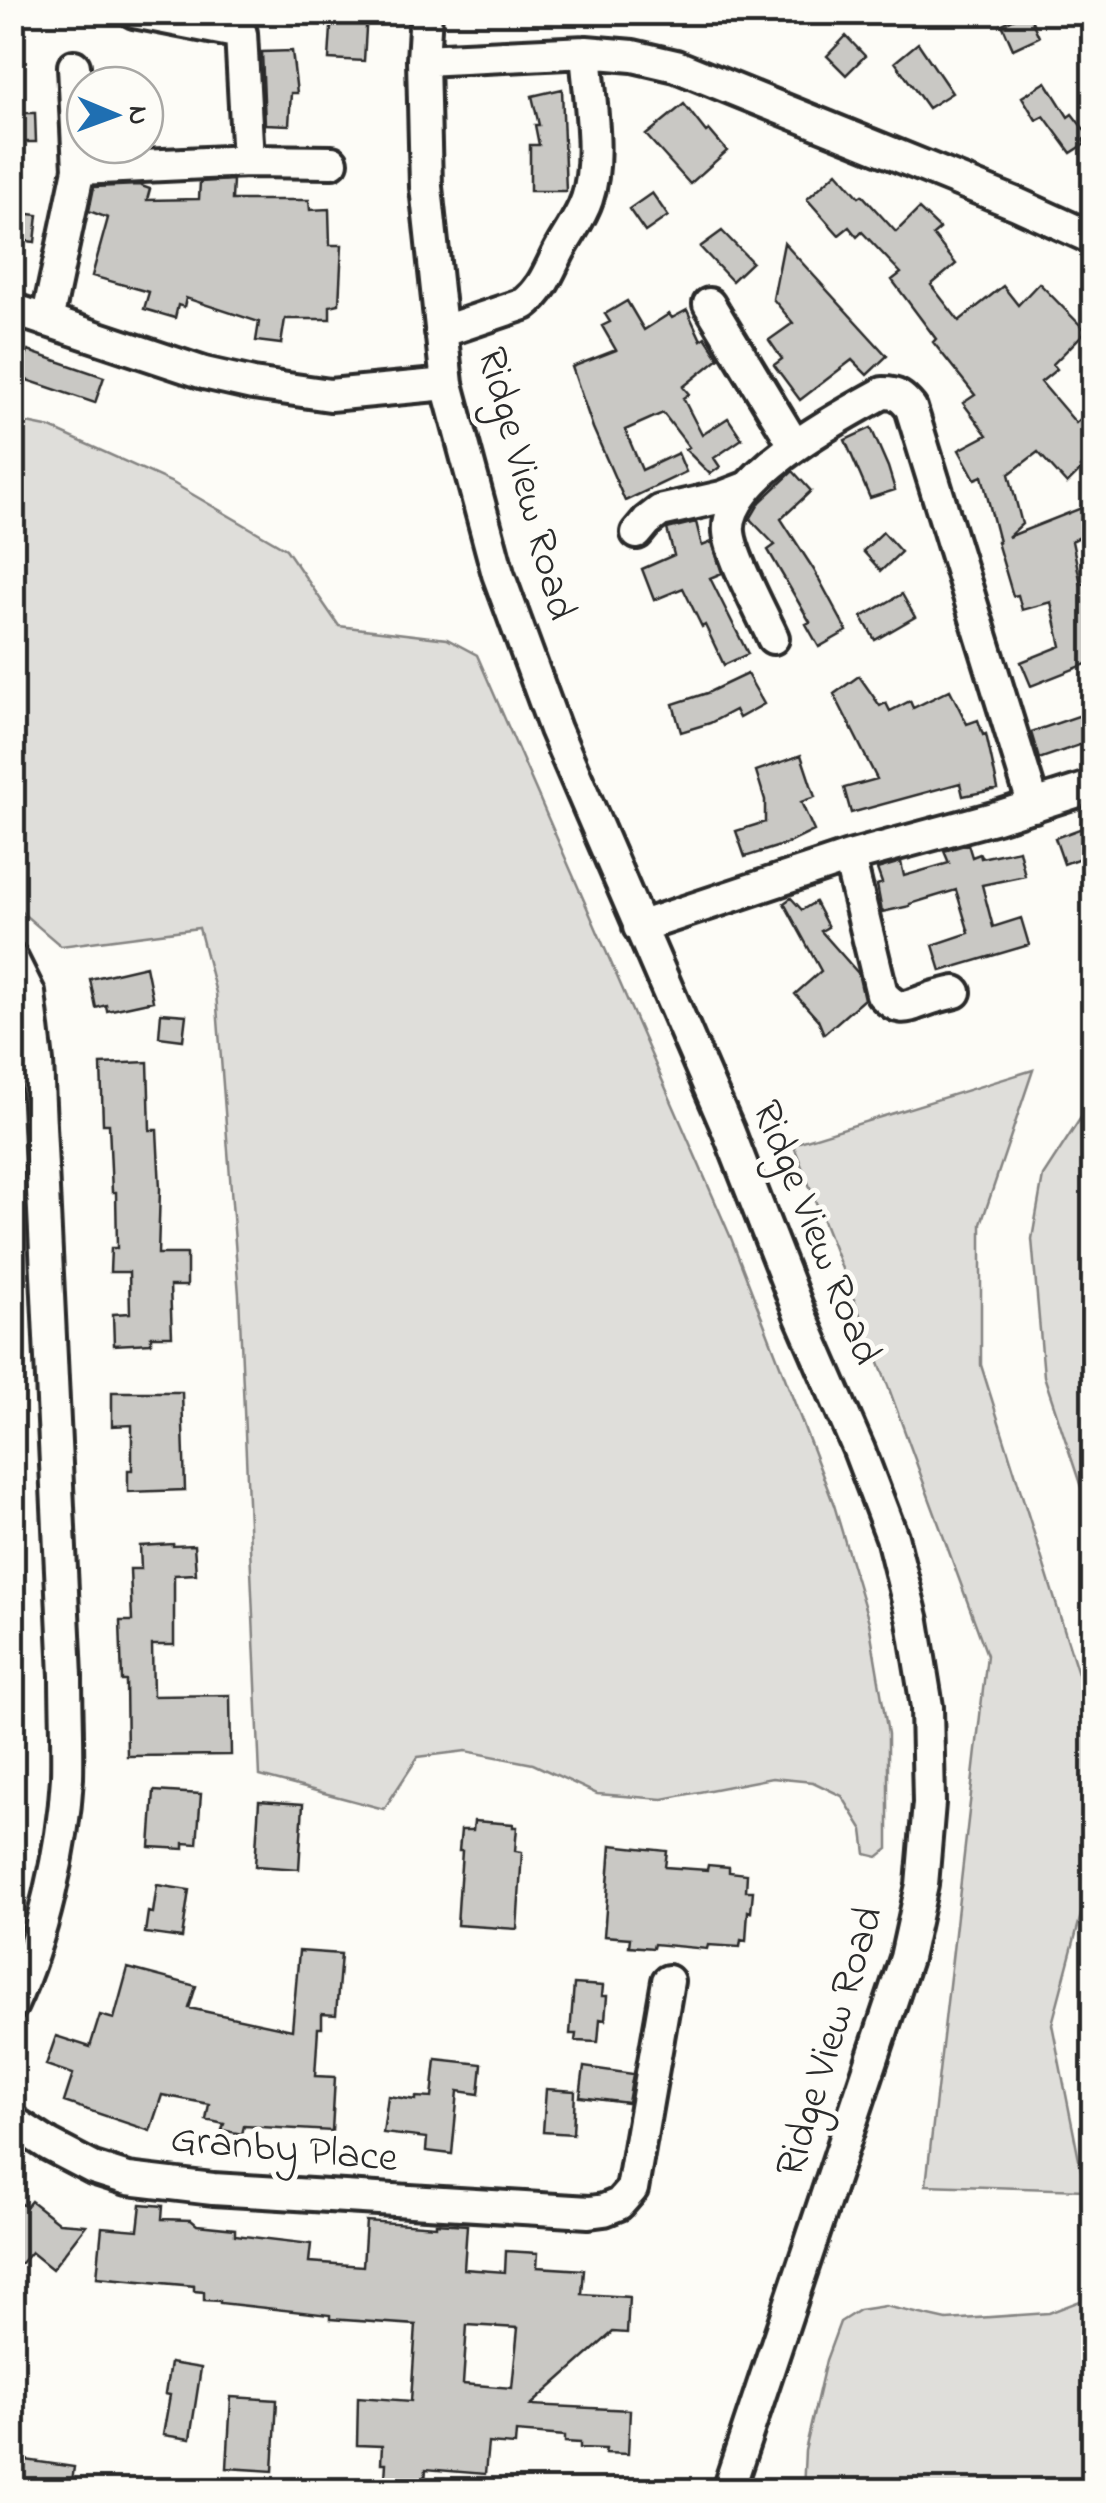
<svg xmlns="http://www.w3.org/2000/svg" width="1106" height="2503" font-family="'Indie Flower',sans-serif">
<rect width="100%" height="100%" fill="#fdfcf7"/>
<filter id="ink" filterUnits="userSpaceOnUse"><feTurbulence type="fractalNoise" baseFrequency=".01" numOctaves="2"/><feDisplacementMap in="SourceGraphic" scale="20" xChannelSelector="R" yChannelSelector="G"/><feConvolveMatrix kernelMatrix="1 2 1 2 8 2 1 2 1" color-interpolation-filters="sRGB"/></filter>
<g filter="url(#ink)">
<path fill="#dfdeda" stroke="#858482" stroke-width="2.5" d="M12,420L51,428L173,483L286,549L339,626L447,639L477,655L731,1238L834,1505L869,1622L888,1734V1849L878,1857L866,1854L863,1830L842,1796L813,1782L772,1778L663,1799L597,1794L533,1764L466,1751L418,1757L384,1809L260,1776L239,1295L216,993L199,928L61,946L13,905Z
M1033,1070L981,1224V1365L1093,1721L1094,1808L1087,1892L1052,2024L1085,2190L926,2185L987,1655L888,1386L793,1144Z
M1093,1099V1523L1044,1376L1032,1239L1043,1176Z
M1093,2296V2490H803L805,2451L826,2360L840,2322L859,2310L885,2306L947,2320L1049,2313Z"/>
<path fill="#c9c8c4" stroke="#2b2b2b" stroke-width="2.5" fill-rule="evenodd" d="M332,12H367L364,61L329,59Z
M1028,12L1039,37L1013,49L1002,24Z
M846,36L865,56L846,75L827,56Z
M918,43L952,93L928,108L895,62Z
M292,51L297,93H291L289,125L265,124L262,52Z
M1046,82L1068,117L1072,114L1089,136L1083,140L1085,144L1071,153L1044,116L1036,120L1022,97Z
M562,89L566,191H530V145H539L535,125H539L532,96Z
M684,104L706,132L709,130L727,151L690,184L646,135Z
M12,113H35L36,142H12Z
M837,172L859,197L862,195L896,232L919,209L940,229L933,235L956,264L931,285L959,321L1003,286L1018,305L1039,283L1086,331L1053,364L1057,369L1041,382L1076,423L1094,407V454L1080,467L1082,469L1067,484L1038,452L1009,474L1022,524L1008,537L1094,503V530L1072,541L1081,584L1094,582V661L1031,686L1021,662L1061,646L1051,602L1022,610L1018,595L1013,596L997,542H999L982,476L975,479L959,450L987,435L963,403L975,395L933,342L936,339L892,280L901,273L862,232L857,237L849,227L839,235L807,199Z
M233,180L232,200H309L310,210L329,209L330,245H342L339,304L330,306V319H285L281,344L256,341L259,322L186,298L184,307L178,305L175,318L144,309L149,292L92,276L108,218L89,211L94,187L139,185L150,189L147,200L199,199L200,182Z
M652,193L668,216L645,232L629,209Z
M12,212L38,215L35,242L12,239Z
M722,231L752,262L732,281L700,247Z
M784,243L887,356L867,375L852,360L800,400L774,365L782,359L769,340L793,323L773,299Z
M627,301L644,330L669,314L672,318L687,310L701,340L705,337L719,358L683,387L689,394L683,398L702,435L728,418L742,439L714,458L720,467L710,474L685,449L689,447L663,413L625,430L642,470L678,453L686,472L625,501L593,428L572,367L616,350L602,326L610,322L605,314Z
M28,351L104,377L95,403L18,377Z
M871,428L888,467L895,490L870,498L845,440Z
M793,471L811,491L781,519L814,570L847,631L819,647L806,624L810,622L768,550L775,545L750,519L760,502Z
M696,522L702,546L712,542L722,573L710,578L748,654L724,665L705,625L702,627L683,588L654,600L642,569L674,555L667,529Z
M883,532L901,552L881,571L863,551Z
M902,594L915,617L875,640L862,617Z
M747,674L764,704L739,718L735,710L710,723L681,732L673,704L707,693Z
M859,676L880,706L886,703L890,711L910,701L913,708L950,690L967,724L978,720L983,735L986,734L998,789L963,796L960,783L851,813L844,788L877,779L834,694Z
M1087,713L1094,729V740L1039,759L1031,732Z
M801,755L815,797L801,802L814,831L789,843L745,857L736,831L765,822V800L756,771Z
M1082,828L1091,854L1064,864L1055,838Z
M968,844L972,857L980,854L981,858L1019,850L1025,876L982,885L993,927L1021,918L1029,945L941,971L933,945L969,933L956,890L910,904V906L882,912L877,885L882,883L877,869L901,862L904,876L949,863L944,851Z
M791,898L802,910L815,902L828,927L821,931L858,973L864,999L824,1034L818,1020L795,994L821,971L784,903Z
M146,966L153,1001L107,1011L106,1005L96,1008L90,979Z
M161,1013L186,1015L183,1040L159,1037Z
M148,1062L150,1130H157L160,1189L158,1254H187V1286H170L172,1336H151V1343L114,1345L113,1314L130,1313L129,1272H110L111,1248H117L116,1192H112L109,1124H103L101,1064Z
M112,1392H182L185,1490L128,1492V1470H132V1425L112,1426Z
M173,1544V1546L194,1545L196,1574L174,1575V1645H152L153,1696L230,1695L231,1755L127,1756L126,1681H122L120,1621H132L130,1569H141L140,1546Z
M154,1791L201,1794L197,1844L184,1843V1849L150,1847Z
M259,1801L303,1804L299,1869L255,1866Z
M474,1821L513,1824V1827H517L515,1851L522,1852L517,1929L457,1925L462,1851H459L461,1830H473Z
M611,1845L667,1851L665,1867L707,1870L708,1865L729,1867V1872L747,1874L746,1891H753L751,1912L748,1911L746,1941L741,1940L740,1947L708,1945L707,1949L654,1944L653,1948L629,1946L630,1938L604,1936Z
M157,1885L189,1890L182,1938L145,1933L148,1912L153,1913Z
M299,1951L341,1954L336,2015L322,2014V2028H318L315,2076L335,2077L332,2131L244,2126L242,2134L222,2130L224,2124L206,2120L209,2104L162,2095L150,2131L64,2102L73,2074L46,2065L56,2036L90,2047L100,2015L114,2019L128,1968L196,1986L189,2008L292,2030Z
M574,1984L603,1986L602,1996H607L605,2020L600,2019L598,2042L575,2041L576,2034H570Z
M436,2059L482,2064L479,2094L458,2091L452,2154L426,2151L427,2138L383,2133L388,2096L416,2100V2097L432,2098Z
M584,2067L633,2074L628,2103L580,2097Z
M546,2089L575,2091L573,2134L543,2132Z
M12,2197L26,2207L31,2201L59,2223L86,2225L52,2269L31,2252L12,2273Z
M141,2204L163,2206L162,2219L191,2220L197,2225L235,2229V2235L311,2244L309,2262L363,2266L366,2221L436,2226V2223L467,2225L464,2269L505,2272L506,2251L538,2253L537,2267L584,2270L582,2294L629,2297L627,2333L613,2332L531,2405L630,2410L628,2454L605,2453L606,2449L580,2448V2443L565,2442V2436L516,2432L515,2445L488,2443L485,2474L426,2469L425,2481H422L421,2490H395L396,2480L385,2479L386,2463H381L382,2446L357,2445L358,2397L411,2401L416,2325L330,2319V2315L220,2303V2301L204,2300V2292L194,2291V2286L97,2277L102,2227L138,2230ZM467,2325L518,2328L512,2388L463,2384Z
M170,2363L201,2368L190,2439L163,2435L170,2395L165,2394Z
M231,2397L277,2400L273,2471L227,2468Z
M12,2458L74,2467L71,2489L28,2490L12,2488Z"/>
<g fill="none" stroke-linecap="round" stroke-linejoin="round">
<g stroke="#2b2b2b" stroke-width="38">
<path id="minor" d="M426,12L423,60L426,187L447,384L498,574L555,729L728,1130L801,1317L859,1450L892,1537L913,1621L927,1707L929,1803L922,1885L906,1958L728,2490
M423,60L586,52L633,56L676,66L1017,204L1094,239
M74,66L79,169
M248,161L332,162
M709,304L795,446
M12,309L204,373L253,384L330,395L447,384
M47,321L79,169L248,161L241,33L134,12
M441,332L524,304C542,290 548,273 558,253C567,235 581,218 587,199C601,158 589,96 586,52
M637,533L647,521L660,511L722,497L748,487
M773,638C762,613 731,557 729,532C724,478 841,416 883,393C897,393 902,397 911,408L1034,806
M849,857L882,994C900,1014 908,1006 929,999C938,996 947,994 955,992
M639,927L849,857L997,817L1094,786
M12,959L29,993L37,1062L66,1676C66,1710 68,1744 67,1778C63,1849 42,1941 12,2005
M12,2121L49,2145L93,2168L128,2179L213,2189L589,2212L604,2210L619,2204L632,2189L668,1981"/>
</g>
<use href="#minor" stroke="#fdfcf7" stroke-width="30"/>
</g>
</g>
<g text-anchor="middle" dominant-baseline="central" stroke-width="10" stroke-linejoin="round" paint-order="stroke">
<g font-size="42" fill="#2b2b2b" stroke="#fdfcf7">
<text transform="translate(525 484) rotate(75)">Ridge View Road</text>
<text transform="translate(815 1233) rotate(68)">Ridge View Road</text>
<text transform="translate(831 2042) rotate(-73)">Ridge View Road</text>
<text transform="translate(284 2150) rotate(5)">Granby Place</text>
</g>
</g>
<rect width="1106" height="2503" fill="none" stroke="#fdfcf7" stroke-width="50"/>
<rect x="25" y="25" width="1056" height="2453" fill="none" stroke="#2b2b2b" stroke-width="4" filter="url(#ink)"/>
<g transform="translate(115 115) rotate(91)"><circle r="48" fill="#fdfcf7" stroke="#a9a8a5" stroke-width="2.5"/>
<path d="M0-8L18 38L0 25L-18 38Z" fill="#1f6fb2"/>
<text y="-15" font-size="28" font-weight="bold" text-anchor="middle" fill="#2b2b2b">N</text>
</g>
</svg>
